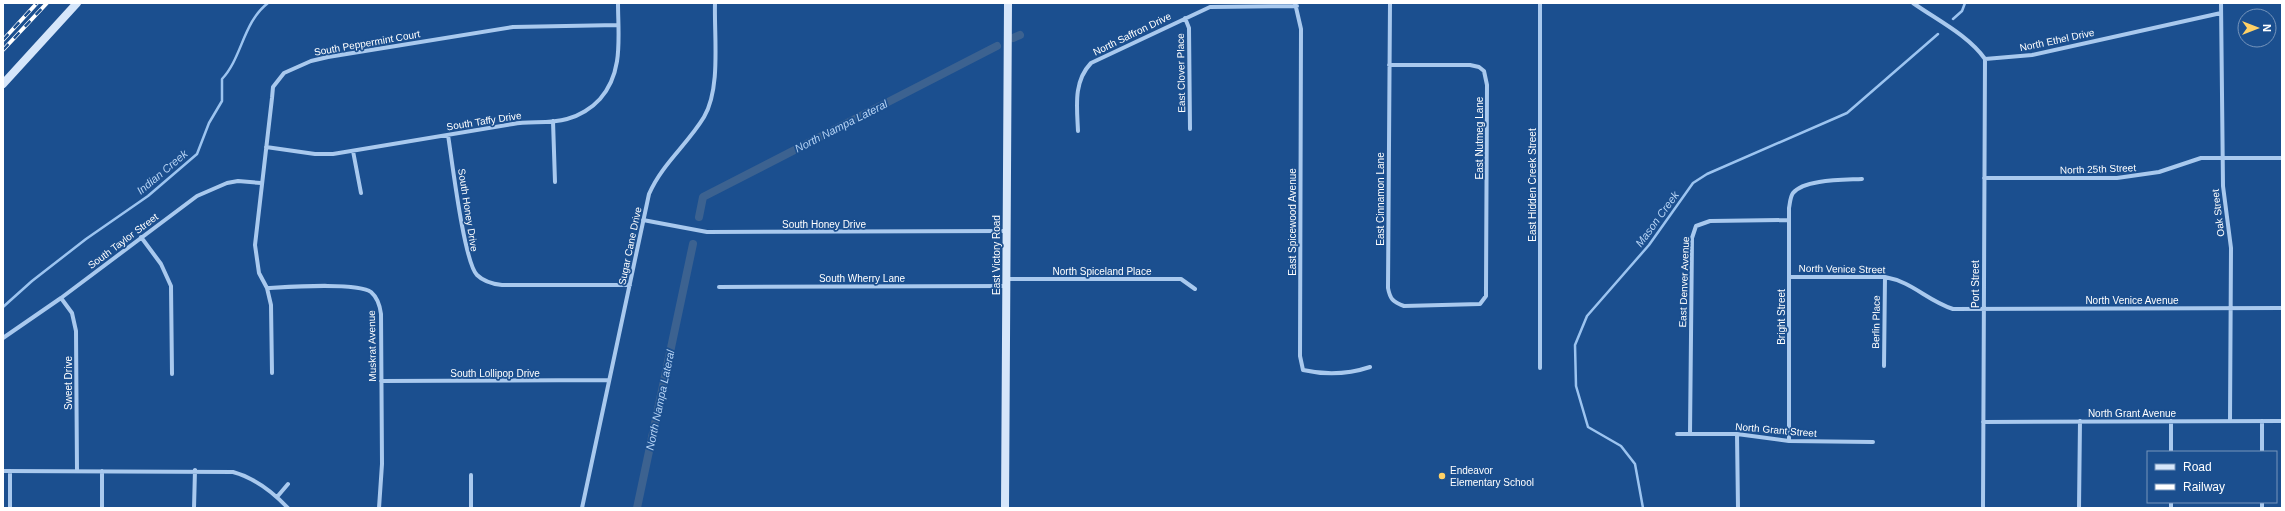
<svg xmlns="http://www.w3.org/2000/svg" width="2285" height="511" font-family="Arial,sans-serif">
<rect width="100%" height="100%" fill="#1b4f8f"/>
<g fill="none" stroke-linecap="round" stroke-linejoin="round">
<path stroke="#9cc4f0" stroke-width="2.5" d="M1953,19L1962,11L1965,3
M3,307L32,281L86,239L148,196L197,154L209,123L222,101V79C242,58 243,22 268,3
M1643,508L1635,464L1621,446L1588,427L1576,386L1575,345L1587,316L1649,245L1693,183L1707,174L1847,113L1938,34"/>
<path stroke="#3c6290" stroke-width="8" d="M1013,38L1020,35
M699,217L703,197L997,46
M637,508L693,244"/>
<path stroke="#a9c9ee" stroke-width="4" d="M1295,3L1301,29L1300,356L1303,370C1325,375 1349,374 1370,367
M1913,3C1937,20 1968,35 1985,59L2032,55L2221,13
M2221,3L2223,186L2231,248L2230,421
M1185,18L1189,28L1190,129
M1389,65H1470L1479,67L1484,71L1487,85L1486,290V296L1480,304L1404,306C1393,302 1390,299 1388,288L1390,3
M553,121L555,182
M1078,131C1077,107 1073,82 1091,63L1210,7L1297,6
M448,135C452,160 464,262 477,275C484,282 493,284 502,285H630
M266,147L315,154H333C393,144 453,134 513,124C530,121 550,124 567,119C579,116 592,108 600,99C624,72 618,36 618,3
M353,151L361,193
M1984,178H2117L2159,172L2201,158H2282
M643,220L707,232L1006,231
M141,237L161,264L171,286L172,374
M1789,277H1885C1913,282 1926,300 1953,309L2282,308
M1006,279H1181L1195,289
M719,287L1006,286
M267,288C287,287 358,282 371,292C378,298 380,306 381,314L382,464L379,508
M61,298L72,313L76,331L77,471
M3,338L61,298L197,196L227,183L238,181L261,183
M1884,366L1885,277
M1540,368V3
M272,373L271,305L267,288L259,273L255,245L272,98L273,87L284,73L311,61L328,57L513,27L618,25
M381,381L609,380
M2262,421V452
M1983,422L2282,421
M1677,434H1737L1789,441L1873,442
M1690,434L1692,238L1696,226L1710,221L1789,220
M1737,434L1738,508
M1789,441V208C1790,204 1790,197 1793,193C1804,179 1845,180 1862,179
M2171,452V421
M3,471L233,472C255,478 272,491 288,508
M277,497L288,484
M2262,502V508
M10,508V471
M102,508V471
M194,508L195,470
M471,508V475
M582,508L649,194C662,164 687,145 704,117C721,88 714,37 715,3
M1983,508L1985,59
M2079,508L2080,421
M2171,508V502"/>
<path stroke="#d6e6fa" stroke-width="8" d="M3,84L77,3
M1005,508L1008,3"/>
<g stroke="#fff" stroke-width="4">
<path id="rail" d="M3,40L37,3
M3,50L47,3"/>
</g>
<use href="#rail" stroke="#1b4f8f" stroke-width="2.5" stroke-dasharray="8" stroke-linecap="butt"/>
</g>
<circle fill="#ffd166" stroke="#1b4f8f" stroke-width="1.5" cx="1442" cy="476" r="4"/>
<g text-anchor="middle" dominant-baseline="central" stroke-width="3.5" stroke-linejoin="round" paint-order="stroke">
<g font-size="10" fill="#fff" stroke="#1b4f8f">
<text transform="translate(1132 34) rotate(-26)">North Saffron Drive</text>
<text transform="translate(2057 40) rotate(-12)">North Ethel Drive</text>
<text transform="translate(367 43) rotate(-10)">South Peppermint Court</text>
<text transform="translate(1181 73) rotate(-91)">East Clover Place</text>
<text transform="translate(484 121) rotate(-9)">South Taffy Drive</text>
<text transform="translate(1479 138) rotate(-90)">East Nutmeg Lane</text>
<text transform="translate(2098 169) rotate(-2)">North 25th Street</text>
<text transform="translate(1532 185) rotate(-90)">East Hidden Creek Street</text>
<text transform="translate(1380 199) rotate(-90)">East Cinnamon Lane</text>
<text transform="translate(468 210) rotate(81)">South Honey Drive</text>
<text transform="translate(2218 213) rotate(-97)">Oak Street</text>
<text transform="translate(1292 222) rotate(-90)">East Spicewood Avenue</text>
<text x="824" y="224">South Honey Drive</text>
<text transform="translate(123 241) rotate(-37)">South Taylor Street</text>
<text transform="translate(630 246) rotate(-78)">Sugar Cane Drive</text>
<text transform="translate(996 255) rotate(-90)">East Victory Road</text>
<text transform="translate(1842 269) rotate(1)">North Venice Street</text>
<text x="1102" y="271">North Spiceland Place</text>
<text x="862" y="278">South Wherry Lane</text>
<text transform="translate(1684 282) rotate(-88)">East Denver Avenue</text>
<text transform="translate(1975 284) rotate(-90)">Port Street</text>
<text x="2132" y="300">North Venice Avenue</text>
<text transform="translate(1781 317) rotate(-90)">Bright Street</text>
<text transform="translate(1876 322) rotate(-89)">Berlin Place</text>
<text transform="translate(372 346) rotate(-91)">Muskrat Avenue</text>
<text x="495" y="373">South Lollipop Drive</text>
<text transform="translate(68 383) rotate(-90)">Sweet Drive</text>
<text x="2132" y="413">North Grant Avenue</text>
<text transform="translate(1776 430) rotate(5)">North Grant Street</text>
</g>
<g font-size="10" fill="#fff" stroke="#1b4f8f" text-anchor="start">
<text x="1450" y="470">Endeavor<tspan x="1450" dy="12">Elementary School</tspan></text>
</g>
<g font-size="11" font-style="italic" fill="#b5d3f5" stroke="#1b4f8f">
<text transform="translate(841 126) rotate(-27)">North Nampa Lateral</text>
<text transform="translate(162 172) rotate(-40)">Indian Creek</text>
<text transform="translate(1657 219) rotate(-54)">Mason Creek</text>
<text transform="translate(660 400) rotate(-78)">North Nampa Lateral</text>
</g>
</g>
<rect width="2285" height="511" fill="none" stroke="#ffffff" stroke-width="8"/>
<rect x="2147" y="451" width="130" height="52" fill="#1b4f8f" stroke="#7695bc"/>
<rect x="2155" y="464" width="20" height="6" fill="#d6e6fa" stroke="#7695bc"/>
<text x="2183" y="471" font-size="12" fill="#ffffff">Road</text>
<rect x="2155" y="484" width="20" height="6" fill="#ffffff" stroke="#7695bc"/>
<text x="2183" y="491" font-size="12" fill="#ffffff">Railway</text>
<g transform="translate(2257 28) rotate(90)"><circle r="19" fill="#1b4f8f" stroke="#7695bc"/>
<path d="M0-3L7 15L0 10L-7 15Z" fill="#ffd166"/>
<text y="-6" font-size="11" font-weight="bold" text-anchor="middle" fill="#ffffff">N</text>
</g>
</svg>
